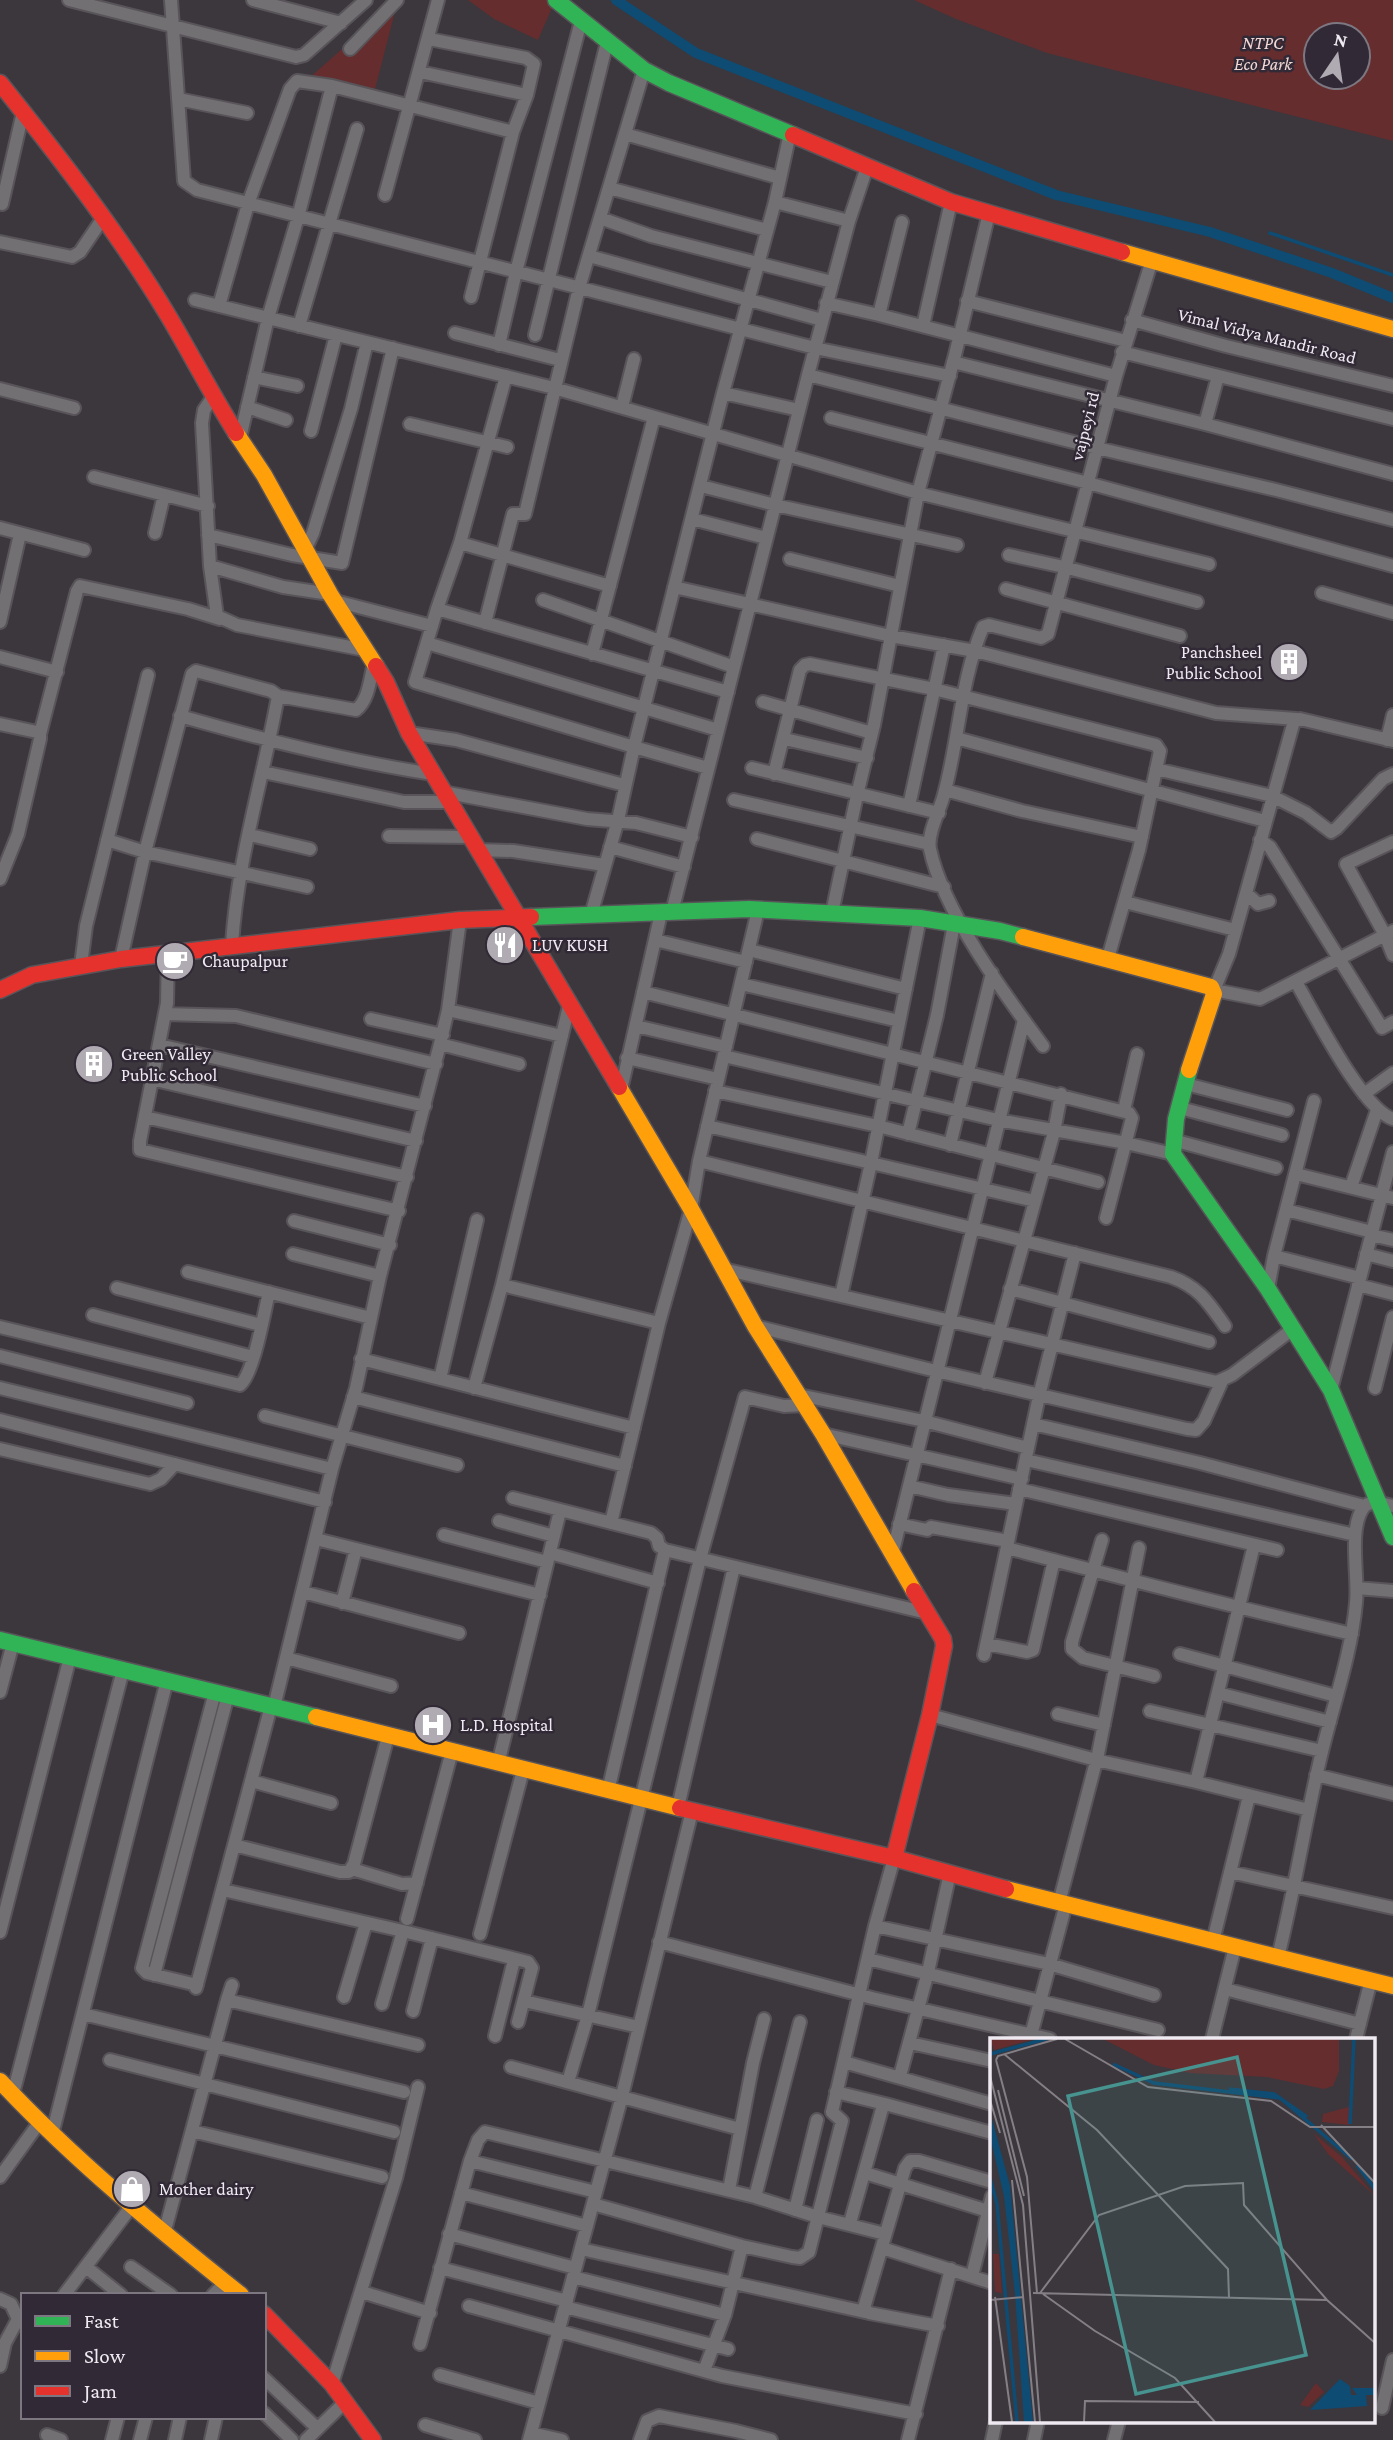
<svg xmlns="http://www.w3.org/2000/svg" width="1393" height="2440" font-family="'Crimson Pro',serif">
<rect width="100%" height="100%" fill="#3b373d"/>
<path fill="#652d2e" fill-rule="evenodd" d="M398,0L373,97L309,78Z
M468,0H550L554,3L538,40L494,19Z
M914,0H1393V141L1047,53L956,19ZM1358,35V77H1316V35Z"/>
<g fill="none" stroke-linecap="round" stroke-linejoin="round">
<path stroke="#0e4c74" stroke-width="3.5" d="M1270,233L1393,275"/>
<path stroke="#0e4c74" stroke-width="10" d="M616,0L696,53L1056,195L1210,232L1332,273L1393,298"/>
<g stroke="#585459" stroke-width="16">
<path id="street" d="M69,0L296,57L304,55L366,0
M171,0L184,181L197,190L815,348L950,376
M253,0L341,23
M429,39L526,58L534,64L527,95L513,132L471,297
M350,49L397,0
M420,72L527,95
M178,99L247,113
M625,134L780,178
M609,188L767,230
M385,195L438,0
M775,202L790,133
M2,204L23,112
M600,218L651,236L832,282
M0,242L72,257L80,252L103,218
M589,256L822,320
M195,300L554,388L918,493L1209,564
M967,301L1126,341
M826,303L879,315L1116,376
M219,306L248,204L290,89L297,81L332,86L513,132
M879,315L902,222
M1132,320L1226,346L1393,386
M299,326L357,129
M923,326L951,202
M455,333L560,360
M535,335L607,42
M499,345L516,272L581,21
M1122,352L1393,419
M953,362L1205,424L1393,474
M808,375L1097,448L1276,490L1393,520
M506,376L460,543L437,609L415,682L634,747L618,820L591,915
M254,377L297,386
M0,389L74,408
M723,393L799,410
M213,397L204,410L202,423L210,566L217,616L237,625L365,650
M247,407L286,420
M622,407L634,359
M831,418L1088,483L1393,566
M410,424L507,447
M1205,424L1218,376
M311,431L336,335
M240,438L268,318L298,217L332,86
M94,477L208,506
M701,486L775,505L957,545
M692,519L766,538
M0,528L84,550
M155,533L164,495
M208,535L292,555L342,563L393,348
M460,543L610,586
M305,550L313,533L351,409L367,342
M1009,555L1064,567L1197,602
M790,559L900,586
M210,566L283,587L330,594
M674,587L891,636L975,651L1216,713L1296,719
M1006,589L1180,636
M1322,593L1393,613
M543,600L734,667
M335,601L432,626
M437,609L728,692
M0,622L20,534
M485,623L513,514H525L579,288L644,70
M427,643L718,730
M592,654L654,417
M0,657L57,672
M763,702L872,733
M180,716C264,740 347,761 433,774
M0,724L37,732L40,734V739L18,834L0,879
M409,733L456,740L624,785
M40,734L77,591L80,586L188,609L220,619
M956,738L1265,821
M785,739L867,758
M1387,740L1393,715
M1393,741L1300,719L1294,721L1229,954L1214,990L1260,999L1393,931
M708,768L634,747L723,393L775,202L849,221
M752,768L939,813
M1156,769L1272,796L1306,813L1331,832L1337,828L1383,779L1393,774
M263,772L404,802H449
M774,774L800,670L805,665L810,664L934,689L1156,745L1160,751L1139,850L1108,958
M945,790L1022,811L1142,837
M443,792L587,819L636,823L692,837
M734,800L929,844
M909,806L944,645
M250,835L310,849
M389,836L469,837
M757,839L944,887
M107,840L145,852L307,887
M1260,840L1270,847L1382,1028L1393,1022
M1393,842L1346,864L1385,935L1393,955
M610,847L684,867
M477,850L513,851L604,865
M1246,893L1258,904L1269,901
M1125,902L1235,930
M672,912L808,375L849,221L867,167
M832,913L857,795L874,725L918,493L955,355L989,213
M920,918L871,1163L1035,1201
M655,940L746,962
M232,945C237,861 263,779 278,696
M749,950L906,989
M168,952L167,1003L140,1141V1150L399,1211
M121,959L145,852L192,674L196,671L271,691L278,696L356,710C369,700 370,678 374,663
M81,965L86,926L148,675
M1296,982C1314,1013 1362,1109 1393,1119
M741,984L899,1021
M643,992L1129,1113L1132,1118L1106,1218
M448,1010L562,1036
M165,1014L236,1016L436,1064
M371,1019L443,1035
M636,1026L726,1047
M440,1044L519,1064
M159,1045L425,1106
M1043,1046C1005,995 943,911 930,849C927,834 939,812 943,798C959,742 960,681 983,627L989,625L1041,638L1048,634L1116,376L1152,260
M724,1056L998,1120L1126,1143L1173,1154
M627,1058L718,1079
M151,1079L416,1141
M1186,1084L1287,1110
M621,1090L661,913
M715,1091L878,1126L1098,1182
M1364,1094L1393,1073
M1180,1108L1282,1135
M1124,1110L1137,1054
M145,1117L407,1177
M707,1126L871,1163L841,1296
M908,1134L937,1015L954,924
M1173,1140L1276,1168
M950,1145L992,973
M699,1161L1171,1277C1199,1287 1208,1302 1225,1326
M1296,1174L1393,1198
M1351,1187L1377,1110
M1286,1210L1372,1232
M294,1221L390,1245
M1371,1235L1393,1240
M293,1254L380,1276
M1366,1254L1393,1261
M1274,1256L1360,1278
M723,1269L1217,1382L1232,1375L1294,1328
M188,1272L371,1318
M502,1285L659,1323
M1358,1285L1393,1294
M117,1288L261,1325
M1010,1289L1209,1342
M1268,1289L1274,1256L1314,1101
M93,1315L253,1357
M755,1326L936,1371L1187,1429L1196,1430L1204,1421L1222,1381
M0,1327L240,1385C254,1373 264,1313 269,1292
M0,1356L187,1403
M361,1359L634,1428
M440,1379L477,1220
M985,1383L1054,1132L1061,1094
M0,1388L332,1469
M474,1388L502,1285L570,1002
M1375,1388L1393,1317
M1331,1390L1393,1152
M799,1395L924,1421L1028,1448
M353,1397L625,1466
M265,1416L457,1465
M0,1420L325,1502
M1033,1424L1200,1463L1364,1506
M823,1434L1022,1479
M0,1449L150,1484L161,1479L175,1464
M1026,1460L1355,1535
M909,1486L948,1495L1016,1504
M1019,1489L1277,1550
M513,1498L651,1533L657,1538L659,1546L665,1550L927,1613
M499,1521L554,1536
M611,1523L659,1323L691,1209L699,1161L758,910
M899,1524L927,1530L931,1527L1008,1541
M444,1535L547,1562
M316,1539L540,1595
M1102,1540L1072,1642V1649L1083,1658L1154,1676
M1007,1548C1122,1578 1236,1608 1352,1634
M550,1553L658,1583
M892,1555L1024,1020
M1357,1588L1393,1591
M303,1592L459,1633
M342,1603L356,1549
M987,1644L1027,1652L1033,1650L1054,1560
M1180,1654L1336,1696
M984,1655L1039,1396L1075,1253
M286,1658L391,1686
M0,1692L13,1643
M1218,1693L1330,1722
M274,1707L332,1469L356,1388L380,1276L440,1044L448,1010L460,920
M1150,1711L1322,1751
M1058,1714L1104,1725
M930,1715L1096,1760L1196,1782L1254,1545
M498,1764L560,1511
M1316,1775L1393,1794
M251,1781L331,1803
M1196,1782L1309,1810
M608,1791L665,1550
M678,1807L734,1567
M234,1845L340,1872H349L354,1864L388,1736
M352,1869L402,1884L417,1883
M1230,1872L1393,1908
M223,1890L403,1931L528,1962L532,1968L518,2022
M1059,1903L1098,1754L1139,1548
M407,1919L452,1751
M875,1926L1049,1964L1154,1995
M0,1932L70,1657
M480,1934L523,1770
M1213,1941L1249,1796
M659,1942L872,1998L1050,2039
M1278,1957C1294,1893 1304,1828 1319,1764C1331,1711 1351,1657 1356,1603C1359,1577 1348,1530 1363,1508C1369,1499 1384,1504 1393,1506
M868,1959L1158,2030
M154,1975L228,1695
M197,1985L147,1973L142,1968L215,1692
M196,1988L271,1706
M1225,1989L1360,2024
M344,1997L366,1923
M227,2000L232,1985
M524,2001L639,2027
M382,2004L403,1931
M413,2011L432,1938
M83,2014L404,2092
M495,2036L514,1960
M1030,2039L1066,1904
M1212,2039L1235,1947
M1356,2039L1371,1980
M910,2043L992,2061
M110,2060L394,2132
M844,2062L992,2104
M511,2067L740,2129
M900,2076L928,1972L950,1873
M568,2082L588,2015L700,1559L745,1397L784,1406L805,1405
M836,2092L885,2104
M13,2094L123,1670
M192,2131L382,2177
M52,2135L167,1680
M470,2161L596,2192
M865,2173L988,2211
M0,2177L39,2123
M729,2190L753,2063L764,2019
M461,2193L587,2226
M755,2197L800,2022
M593,2204L742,2246L792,2257L800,2258L809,2252L842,2121L832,2112L875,1926L894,1858
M795,2210L817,2120
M850,2223L882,2109L885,2104L992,2133
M164,2234L227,2000L418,2045
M449,2234L575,2268
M882,2248L992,2283
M581,2249L865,2312
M86,2267L121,2295
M131,2267L171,2295
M440,2268L567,2301
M972,2276L992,2196
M573,2277L725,2315
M362,2292L430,2313
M64,2295L131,2207
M213,2295L225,2283
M0,2299L11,2304L18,2319L22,2323
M469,2306L722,2376L916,2414
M565,2307L728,2349
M938,2326L869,2313L864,2308L905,2168L910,2161H919L992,2182
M420,2344L470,2161L478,2140L485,2132L755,2197L818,2217L885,2234
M0,2366L5,2343L18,2319
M704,2371L725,2315L742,2246
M440,2375L539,2403
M264,2378L317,2428
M332,2384L396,2178L418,2087
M1382,2408L1393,2360
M264,2413L292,2440
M425,2425L475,2440
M531,2433L562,2440
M47,2435L61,2440
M112,2440L118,2417
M140,2440L146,2417
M175,2440L180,2417
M211,2440L216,2417
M306,2440L345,2402
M529,2440L622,2096L692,1811
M640,2440L647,2421L659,2416L736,2431L771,2440
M908,2440L951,2269
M992,2440L996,2421
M1034,2440L1038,2421
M1114,2440L1119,2421"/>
</g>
<g stroke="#585459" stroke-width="19">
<path id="fast" d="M556,0L644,70L669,83L793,135
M531,917L749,909L920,918L1000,931L1023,937
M1189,1070L1176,1119L1173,1154L1268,1289L1331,1390L1393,1537
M0,1640L316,1717"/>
</g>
<g stroke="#585459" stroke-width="19">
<path id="slow" d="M1122,252L1393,329
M236,433L264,475L330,594L376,666
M1023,937L1211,987L1214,994L1189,1070
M619,1087L691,1209L755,1326L823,1434L914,1591
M316,1717L680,1808
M1006,1889L1393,1986
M0,2081C74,2160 157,2228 241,2295"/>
</g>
<g stroke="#585459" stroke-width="19">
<path id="jam" d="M0,83C60,158 120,235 169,317C192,356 212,395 236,433
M793,135L951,202L1122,252
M376,666L386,682L409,733L619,1087
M0,990L32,975L121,959L460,920L531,917
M680,1808L894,1858L1006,1889
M894,1858L930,1715L944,1646L943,1639L914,1591
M264,2314L332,2384L373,2440"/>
</g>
<use href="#street" stroke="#727072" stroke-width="12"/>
<use href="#fast" stroke="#30b455" stroke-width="16"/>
<use href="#slow" stroke="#ff9f0a" stroke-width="16"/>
<use href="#jam" stroke="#e5322d" stroke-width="16"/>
</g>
<defs>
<g id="building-disc" transform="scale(2.0125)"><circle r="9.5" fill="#b0abb3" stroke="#312a36"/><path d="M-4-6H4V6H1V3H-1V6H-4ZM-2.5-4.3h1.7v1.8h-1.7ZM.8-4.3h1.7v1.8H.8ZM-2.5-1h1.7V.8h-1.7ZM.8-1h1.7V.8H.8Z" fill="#fff"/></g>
<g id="restaurant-disc" transform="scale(2.0125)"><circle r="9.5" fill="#b0abb3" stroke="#312a36"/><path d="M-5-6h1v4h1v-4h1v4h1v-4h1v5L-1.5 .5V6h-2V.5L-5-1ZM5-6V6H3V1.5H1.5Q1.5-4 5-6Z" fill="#fff"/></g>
<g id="cafe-disc" transform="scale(2.0125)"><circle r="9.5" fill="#b0abb3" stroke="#312a36"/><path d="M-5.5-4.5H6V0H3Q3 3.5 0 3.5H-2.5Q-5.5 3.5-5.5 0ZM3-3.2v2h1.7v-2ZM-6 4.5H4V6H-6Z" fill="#fff"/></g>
<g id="hospital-disc" transform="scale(2.0125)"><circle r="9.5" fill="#b0abb3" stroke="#312a36"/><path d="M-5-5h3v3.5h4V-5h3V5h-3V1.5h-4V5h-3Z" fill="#fff"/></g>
<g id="shop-disc" transform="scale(2.0125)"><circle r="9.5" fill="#b0abb3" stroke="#312a36"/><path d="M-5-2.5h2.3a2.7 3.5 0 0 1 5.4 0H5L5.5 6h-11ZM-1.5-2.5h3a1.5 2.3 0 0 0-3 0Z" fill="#fff"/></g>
</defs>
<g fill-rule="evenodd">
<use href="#building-disc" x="1289" y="662"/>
<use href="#restaurant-disc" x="505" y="945"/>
<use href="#cafe-disc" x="175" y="961"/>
<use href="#building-disc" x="94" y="1064"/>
<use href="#hospital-disc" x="433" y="1725"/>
<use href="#shop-disc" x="132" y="2189"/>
</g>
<g text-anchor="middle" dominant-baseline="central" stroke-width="5" stroke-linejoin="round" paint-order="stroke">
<g font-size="18" font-style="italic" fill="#f2d7d5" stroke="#312a36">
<text x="1263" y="43">NTPC<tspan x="1263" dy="21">Eco Park</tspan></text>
</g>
<g font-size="18" fill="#efeaf2" stroke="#312a36">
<text transform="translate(1267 336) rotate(14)">Vimal Vidya Mandir Road</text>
<text transform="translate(1085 426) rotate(-76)">vajpeyi rd</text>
</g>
<g font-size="18" fill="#efeaf2" stroke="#312a36" text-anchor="start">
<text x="1262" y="652" text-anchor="end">Panchsheel<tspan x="1262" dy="21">Public School</tspan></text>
<text x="532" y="945">LUV KUSH</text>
<text x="202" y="961">Chaupalpur</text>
<text x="121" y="1054">Green Valley<tspan x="121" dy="21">Public School</tspan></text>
<text x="460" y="1725">L.D. Hospital</text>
<text x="159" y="2189">Mother dairy</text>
</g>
</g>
<g transform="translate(990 2038)">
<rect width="385" height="385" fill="#3b373d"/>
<path d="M0,1H45L4,12ZM113,1H349V33L343,48L334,51L277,39L201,35L164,27ZM362,68L359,87L332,84L333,76ZM323,95L352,119L385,158L338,116ZM3,216H9L12,255L5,254ZM326,345L334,354L318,369L310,367Z" fill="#652d2e"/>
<path d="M2,81L20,148L43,384H34L25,256L14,158L0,98ZM350,341L360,348L361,357H367L362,350H385V357H376L377,368L320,372Z" fill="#0e4c74"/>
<path fill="none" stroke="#0e4c74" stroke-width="3.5" d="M0,16L56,1M123,26L164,45L290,60L362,121M239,51L284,56L317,79M360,86L364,1M367,127L385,151M0,140L7,166L27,384"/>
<path fill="none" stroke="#837f85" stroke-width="2" d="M75,1L158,49L281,63L320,89H385M14,16L107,92L238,231L239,260M6,22L37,139L47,255M6,22L8,18L67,1M0,38L33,167L50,384M8,52L34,158M0,62L10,95M331,87L385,145M22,142L45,384M43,255L337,262M50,255L109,177L195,148L253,145L254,167L337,262L385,305M53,256L105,293L185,340L225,384M5,259L22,384M0,262L34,259M94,384L95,363L209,364"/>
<path fill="#47938f" fill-opacity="0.15" stroke="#47938f" stroke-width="3.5" d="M247,19L316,317L146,356L78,58Z"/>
<rect width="385" height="385" fill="none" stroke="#efeaf2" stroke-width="3.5"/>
</g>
<rect x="21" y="2293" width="245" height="126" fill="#312a36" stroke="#7d7781" stroke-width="2"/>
<rect x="35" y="2316" width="35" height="10" fill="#30b455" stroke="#7d7781" stroke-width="2"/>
<text x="84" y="2328" font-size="21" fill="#efeaf2">Fast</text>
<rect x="35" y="2351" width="35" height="10" fill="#ff9f0a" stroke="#7d7781" stroke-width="2"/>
<text x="84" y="2363" font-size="21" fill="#efeaf2">Slow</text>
<rect x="35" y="2386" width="35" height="10" fill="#e5322d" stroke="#7d7781" stroke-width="2"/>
<text x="84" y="2398" font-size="21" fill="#efeaf2">Jam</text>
<g transform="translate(1337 56) rotate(13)"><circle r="33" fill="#312a36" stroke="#7d7781" stroke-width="2"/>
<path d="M0-5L12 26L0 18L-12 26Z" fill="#b0abb3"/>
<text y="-10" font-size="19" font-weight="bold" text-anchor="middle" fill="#efeaf2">N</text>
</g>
</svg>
